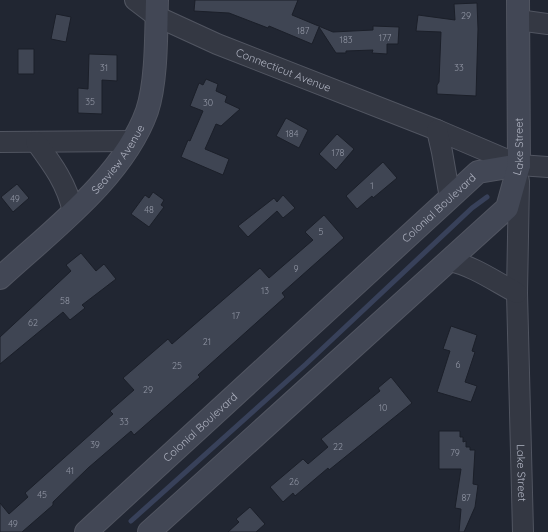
<svg xmlns="http://www.w3.org/2000/svg" width="548" height="532" font-family="Quicksand,sans-serif">
<rect width="100%" height="100%" fill="#212632"/>
<g fill="none" stroke-linecap="round" stroke-linejoin="round">
<path stroke="#38415a" stroke-width="5" d="M131,521L306,364L472,208L487,197"/>
</g>
<path fill="#3f4553" stroke="#1b1f29" d="M195,0H298L292,15L333,32L373,30V26L399,27L398,44H387V54L372,53L373,50L346,51V53H336L319,27L312,44L269,26L268,28L229,13L194,11Z
M477,3L478,29L476,96L437,94V85L439,82L441,32L416,31L418,15L455,20L454,4Z
M56,14L71,17L66,42L51,39Z
M18,49H34V74H18Z
M89,54L117,55V81L102,80V114L78,113V88L88,89Z
M206,79L218,84L216,91L227,96L225,102L240,109L221,126L216,124L205,149L229,159L223,175L181,157L188,140L190,141L203,111L190,106L199,83L203,85Z
M286,118L308,130L299,148L276,136Z
M337,134L354,149L336,170L319,154Z
M383,162L397,178L373,198L372,196L357,209L346,196Z
M17,184L29,198L13,212L1,197Z
M153,192L164,200L161,205L164,207L149,227L131,214L145,195L149,198Z
M283,195L295,208L283,218L277,211L248,237L238,226L274,198L277,202Z
M324,215L344,238L282,293L285,297L198,375L200,377L134,435L131,431L88,468L53,502V505L22,532H0V503L9,514L28,497L25,493L113,414L110,411L134,390L123,378L168,339L172,344L260,268L269,278L313,240L305,232Z
M81,253L96,271L104,264L116,279L82,305L85,308L70,320L63,312L0,364V337L71,271L66,265Z
M451,326L477,335L472,351L475,352L465,382L477,386L471,402L437,392L450,351L443,349Z
M391,377L412,403L329,470L328,468L295,496L293,493L283,502L270,487L303,459L308,464L328,447L321,439L380,391L378,388Z
M439,431H460V437H463V442L466,441V447H470V450H475L473,484L478,485L475,507L464,532H459L461,509L455,508L461,469H439Z
M250,507L265,524L256,532H228L239,522L236,519Z"/>
<g fill="none" stroke-linecap="round" stroke-linejoin="round">
<g stroke="#515561" stroke-width="22">
<g id="street">
<path id="s1" d="M135,0L156,16L217,44L437,130L519,165L548,167"/>
<path d="M518,20L548,24"/>
<path d="M437,130L442,152L450,198"/>
<path d="M0,142L132,141"/>
<path d="M36,142C53,165 67,184 73,212"/>
<path id="s2" d="M519,181L517,293L523,532"/>
<path d="M449,261C474,266 494,281 517,293"/>
</g>
</g>
<g stroke="#515561" stroke-width="24">
<g id="secondary">
<path id="s3" d="M0,278C51,231 123,178 147,111C157,81 156,33 157,0"/>
<path id="s4" d="M86,532L478,172L519,165"/>
<path id="s5" d="M149,532L507,208L519,165L518,0"/>
</g>
</g>
<use href="#street" stroke="#343843" stroke-width="20"/>
<use href="#secondary" stroke="#424755" stroke-width="22"/>
</g>
<g text-anchor="middle" dominant-baseline="central" stroke-width="3.5" stroke-linejoin="round" paint-order="stroke">
<g font-size="9" fill="#9297a5">
<text x="466" y="15">29</text>
<text x="303" y="30">187</text>
<text x="385" y="37">177</text>
<text x="346" y="39">183</text>
<text x="104" y="67">31</text>
<text x="459" y="67">33</text>
<text x="90" y="101">35</text>
<text x="208" y="102">30</text>
<text x="292" y="133">184</text>
<text x="338" y="152">178</text>
<text x="372" y="185">1</text>
<text x="15" y="198">49</text>
<text x="149" y="209">48</text>
<text x="321" y="231">5</text>
<text x="296" y="268">9</text>
<text x="265" y="290">13</text>
<text x="65" y="300">58</text>
<text x="236" y="315">17</text>
<text x="33" y="322">62</text>
<text x="207" y="341">21</text>
<text x="458" y="364">6</text>
<text x="177" y="365">25</text>
<text x="148" y="389">29</text>
<text x="383" y="407">10</text>
<text x="124" y="421">33</text>
<text x="95" y="444">39</text>
<text x="338" y="446">22</text>
<text x="455" y="452">79</text>
<text x="70" y="470">41</text>
<text x="294" y="481">26</text>
<text x="42" y="494">45</text>
<text x="466" y="497">87</text>
<text x="13" y="523">49</text>
</g>
<g font-size="11" fill="#aeb2c0" stroke="#191d27">
<text stroke="none"><textPath href="#s1" startOffset="165">Connecticut Avenue</textPath></text>
<text stroke="none"><textPath href="#s5" startOffset="546">Lake Street</textPath></text>
<text stroke="none"><textPath href="#s3" startOffset="168">Seaview Avenue</textPath></text>
<text stroke="none"><textPath href="#s4" startOffset="479">Colonial Boulevard</textPath></text>
<text stroke="none"><textPath href="#s4" startOffset="155">Colonial Boulevard</textPath></text>
<text stroke="none"><textPath href="#s2" startOffset="292">Lake Street</textPath></text>
</g>
</g>
</svg>
